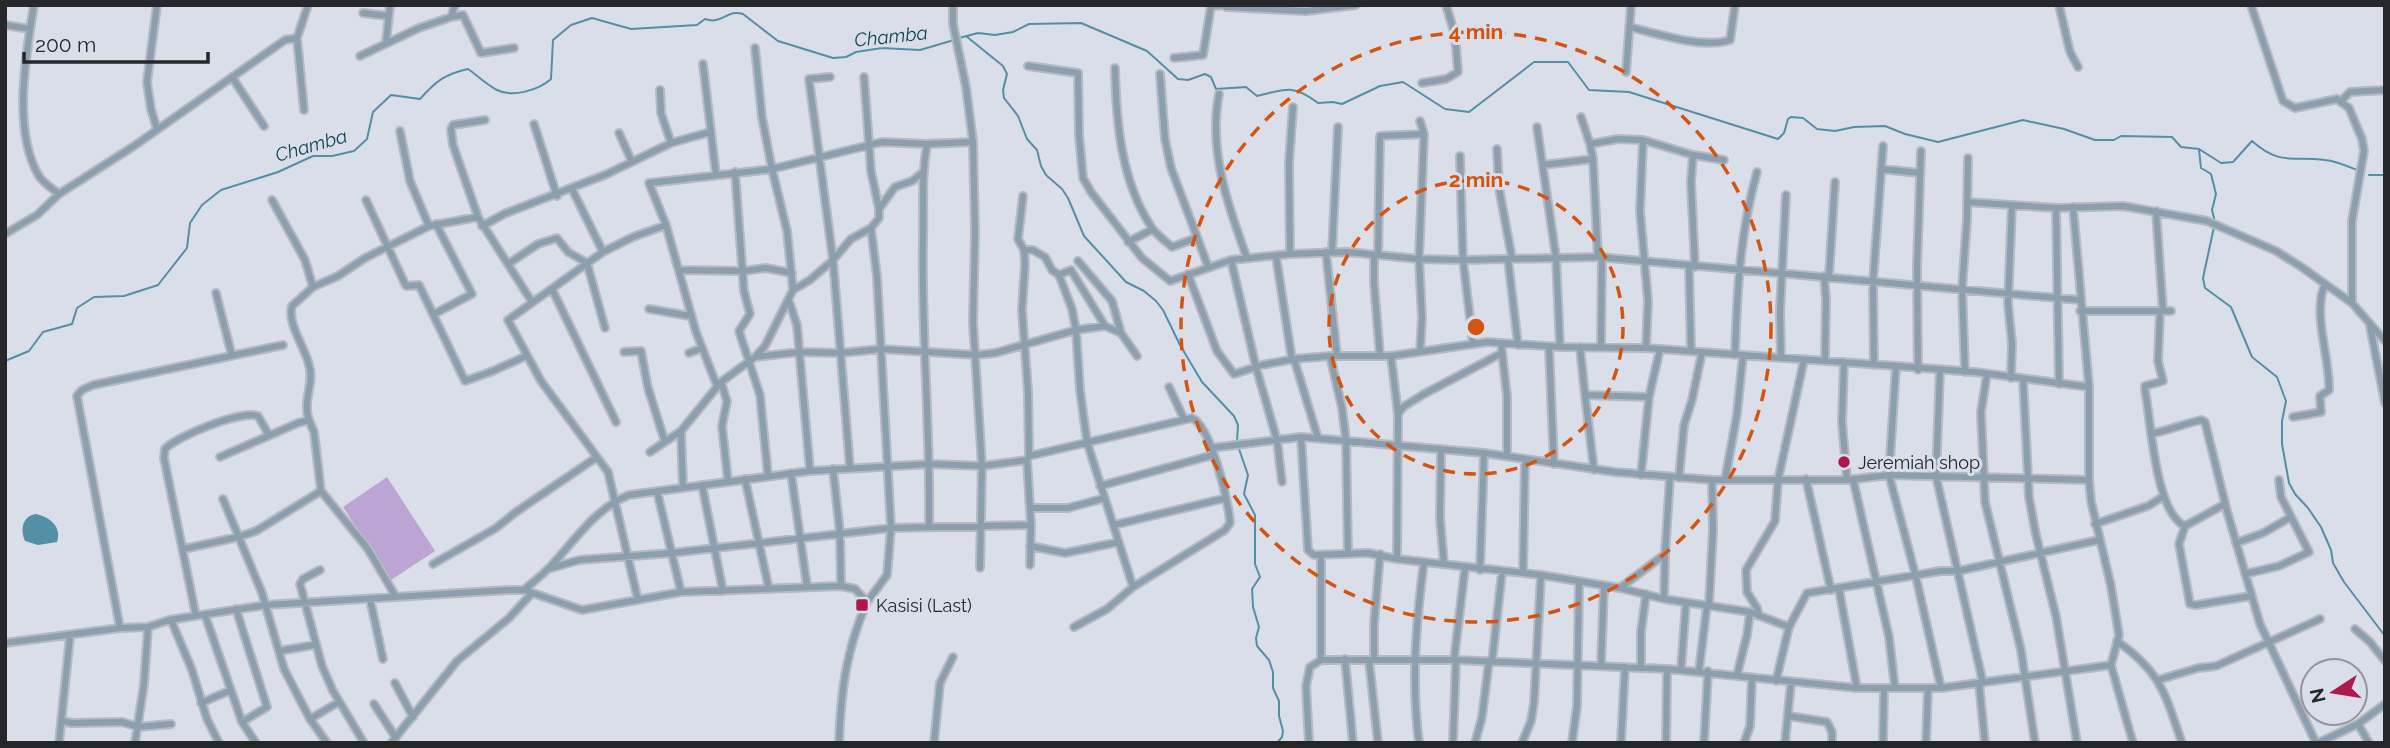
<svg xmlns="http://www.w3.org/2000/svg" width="2390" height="748" font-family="Raleway,sans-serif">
<rect width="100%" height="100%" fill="#dadee8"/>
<path fill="#bca5d4" d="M387,477L435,551L391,580L343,507Z"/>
<path fill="#5390a7" d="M36,514C50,517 62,527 57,542L38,545L25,541C20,530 22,516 36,514Z"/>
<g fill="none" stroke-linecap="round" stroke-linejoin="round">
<path stroke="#5390a7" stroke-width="2" d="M966,36L1003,66L1007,74L1003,90L1004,98L1018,116L1027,139L1037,150L1041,166L1046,175L1062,189L1068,198L1084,236L1126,282L1144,291L1156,301L1163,310L1180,345L1202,382L1234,416L1238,425L1237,441
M959,38L978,33L995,35L1013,32L1029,24L1081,23L1147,51L1178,79L1188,80L1205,74L1211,77L1216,89L1246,87L1257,96C1286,89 1293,84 1318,103L1333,102L1342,104L1380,86L1403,82L1445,109L1469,112L1534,62H1568L1589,90L1629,92L1778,139L1784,133L1788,119L1791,117L1803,118L1817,129L1835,131L1854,127L1885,126L1905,134L1938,142L2023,120L2064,129L2095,140H2114L2121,136L2172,137L2181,147L2199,149L2221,163L2233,162L2252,141C2280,166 2293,156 2325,160C2336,161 2347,166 2357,170
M2199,150L2201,168L2211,174L2216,194L2212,210L2215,222
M2369,175H2385
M2214,227L2203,278L2205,288L2231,307L2252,357L2277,377L2286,401L2282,421V444L2289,483L2295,494L2308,508L2321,527L2331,550L2333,563L2344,582L2385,636
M5,361L29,351L43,332L72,324L77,308L94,297L124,296L158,285L187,248L190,223L202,205L221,190L278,172L313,156H332L354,151L367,139L373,112L391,95L420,99C436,81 445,74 468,69C478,76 487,85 497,90C512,98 539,90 551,79L553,40L571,25L592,18L631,29L697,25L705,19C708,20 712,21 716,20C727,18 730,10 743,14L778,41L833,58L846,57L856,52L882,48L920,50L954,40
M1239,449L1248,475L1244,494L1255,515V564L1260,577L1252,589L1253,607L1259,627L1256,638L1257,646L1269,660L1273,672V688L1279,701V716L1283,731L1282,737L1277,743"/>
<g stroke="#b6b9c2" stroke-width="10">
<path id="street" d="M34,5C26,54 12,131 39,176C43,183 53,189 59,194
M157,5L147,82L151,109L157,129
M953,5V24L966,87L973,142
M2059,5L2070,52L2078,67
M2251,5L2283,101L2295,108L2337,99L2349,108L2362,139L2364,151L2352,221V303
M1226,7L1306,11L1356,5
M363,13L388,16
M451,17L463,15L481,53L514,48
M5,25L30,29
M1630,27C1658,34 1703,49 1730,40L1735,5
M297,38L308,5
M386,42L390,5
M360,56L419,28L451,17L455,5
M1174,58L1203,55L1211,6L1226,5
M703,64L716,175
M1028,66L1078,73L1079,135L1083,178L1091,192L1142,258L1170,281L1231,260L1290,254L1347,252L1419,259L1463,260L1598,257L2080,300
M1115,68C1116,121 1121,182 1152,228C1157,235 1165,241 1172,247L1196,238
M1626,72L1631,5
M1160,74L1165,139L1171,168L1208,266
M232,77L264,126
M830,77L809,79L833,260L850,468
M864,77L871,171L879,209
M1422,83L1446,79L1458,72L1455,35L1446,5
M660,90L661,113L671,143
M1219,94C1208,150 1228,206 1247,258
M2341,101L2350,92L2385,90
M1581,117L1590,144L1593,159L1598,257
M485,120L453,125L451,129L453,145L478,217L532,302
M534,124L557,196
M1537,127L1556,257L1560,347
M400,131L410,181L429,226
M619,133L632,162
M1643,140L1640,211L1648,301L1646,348
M927,144C921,178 924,207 923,240C921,336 931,431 929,526
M1590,144L1618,139L1643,140L1693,155L1724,160
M1497,149L1499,188L1512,258
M1693,155L1691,182L1695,267
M1460,156L1463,260L1473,343
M1543,165L1593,159
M1881,169L1920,173
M735,172L744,291L750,314L739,331L760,395L768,476
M572,189L603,252
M272,200L305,260L313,287
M366,200L406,286L419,285L465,381L493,371L526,356
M1967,202L2056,208L2123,206L2207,221L2276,251L2300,266L2352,303L2385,341
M2073,207L2089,387V480L2091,501L2111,586L2119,635L2111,665L2133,743
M2056,208L2059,384
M2156,211L2163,311
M482,226L504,214L607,174L671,143L710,132
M5,234L37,215L59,194L134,146L285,40L297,38L304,110
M1128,242L1153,229
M1024,250H1033L1045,257L1052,270L1059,275L1072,309L1076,330L1080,390L1087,442L1133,587
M1326,252L1337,356
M1332,252L1338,127
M1290,254L1289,163L1293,107
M1374,255V283L1380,356
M1378,255L1380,136L1424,134
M1276,256L1292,360
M1508,259L1518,345
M1231,260L1256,367L1277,440L1282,482
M1078,261L1112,301L1121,333
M508,264L538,244L557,238L568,252L587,263L605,328
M1689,266L1691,351
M679,270L743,271L766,268L792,273
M1188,274L1217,351L1234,374L1262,365L1294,359L1330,356H1391L1487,342L1560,347L1646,348L1896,366L1975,372L2089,387
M1059,275L1071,270L1105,326
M1824,276L1826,299L1825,361
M1829,276L1835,182
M552,289L616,422
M793,290L810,280L833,260L851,239L871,228L879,218V209L895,187L912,181L922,173
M216,293L232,356
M789,301L797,325L810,471
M649,309C663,311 676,314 691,316
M2080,311H2171
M2160,312L2158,361L2163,381L2145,386V390C2151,421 2155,513 2185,526L2225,504
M434,314L472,294L436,224
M2370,326L2385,403
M1501,343L1507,396V456
M1549,347L1554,464
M1580,347L1585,395L1649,397
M1601,347L1602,258
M624,352L641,351L648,388L665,442
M1420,352L1422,318L1419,259L1424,134L1420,121
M689,353L702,348
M1735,355C1737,291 1740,233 1757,172
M1330,356L1342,408L1346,440L1348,554
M1391,356L1398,414
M755,357L800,352L841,353L881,349L976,355L995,353L1076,330L1105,326L1121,333L1137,356
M1781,358L1780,312L1786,195
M1294,359L1318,438
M1844,362L1842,422L1847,480
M1874,365L1873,282L1883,146
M1896,366L1889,475L1916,577L1941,688
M1918,370L1917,267L1921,151
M1940,370L1936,476L1983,683
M1965,372L1962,289L1967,219L1968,158
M1987,374L1981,412L1985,502L2021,650L2035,743
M2011,378L2012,343L2008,304L2012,205
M2023,379L2029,497L2036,535L2056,616L2077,743
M721,382L727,401L722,426L728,481
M717,386L696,332L666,225L649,183L772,169L882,142L927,144L973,142L975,233L973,322L982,466L980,568
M1169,387L1184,419
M1585,395L1594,470
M2293,417L2321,412L2320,396L2329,390C2330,357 2312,313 2325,284
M309,420L314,432L321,491L368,549L396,597
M2151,434C2169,430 2184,424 2201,420L2205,422L2227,511L2260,624L2316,743
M1301,437L1308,550L1314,555L1368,553L1397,559L1541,575L1620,588L1665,554L1670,477
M1211,448L1301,437L1484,453L1615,472L1712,480H1847L1889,475L2089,480
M1441,449L1440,518L1444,564
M650,452L681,431
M1029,456L1192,418C1211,426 1229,503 1230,523L1225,530L1133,587L1107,609L1074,627
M220,457L298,423L309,420C302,400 315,383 309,365C305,347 287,324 292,306L313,287L338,276L365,258L429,226L478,217
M833,469L840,533L841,586
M791,473L807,586
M1641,475L1649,397L1660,349
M1679,478L1684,425L1692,400L1702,352
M745,479L769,589
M1806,479L1831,590
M1853,479L1889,637L1895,688
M1725,480L1737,414L1743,355
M702,485L723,591
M1100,486L1213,455
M683,488L681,431L721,382L755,357L765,346L793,290L787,231L772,169L762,117L755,48
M657,491L681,592
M223,499L262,593L284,669L310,719L327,743
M1031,508H1068L1105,498
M2095,524L2148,506L2164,496
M1114,525L1226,498
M2185,526L2179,544L2190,604L2196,605L2251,596
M2236,543L2263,533L2291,517
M1030,546L1065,553L1119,542
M184,549L238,537L256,531L321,491
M1321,555V660
M1397,559L1398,414L1403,407L1424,394L1502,353
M433,564L496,528L516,512L597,457
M1030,565L1031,525
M548,569L579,560L672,553L891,528L1031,525L1027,460L1029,456L1028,391L1022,310L1025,264L1024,250L1018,239L1023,196
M320,570L303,579L300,584L322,666L333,691L364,743
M1480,570L1484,453
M1523,573L1525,460
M2245,574L2279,566L2309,552L2281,497L2279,480
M1620,588L1664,599L1750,612L1789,627
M1839,589L1857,688
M524,590C532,583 541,576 549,568C573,543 595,508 629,495L810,471L930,464L982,466L1027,460
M370,599L383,659
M1664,599L1665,554
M638,600L608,472L541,381L508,320L603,252L633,237L666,225
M867,602L887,575L891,528L877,277L871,228
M1709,605L1713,530L1712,480
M236,609L267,707L242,722
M205,615L242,722L256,743
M196,616L164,458L165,449C177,436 241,410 258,416L269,435
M1759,616L1757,608L1747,592L1746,570L1775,521L1778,480L1804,360
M171,620L192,670L207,719L219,743
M120,628L77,396L82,390L93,385L283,345
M2355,629L2370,642L2385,661
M2117,641C2162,673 2165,694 2182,743
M5,643L120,628L148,627L169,620L266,605L508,590H524L582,610L681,592L841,586L855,589L867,602C846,650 841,691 839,743
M279,651L314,645
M1345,659L1353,743
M1369,660L1378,743
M1374,660V624L1380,554
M1454,660L1465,568
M1492,662L1502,572
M1601,666L1604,586
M1641,668V632L1646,594
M1681,670L1686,603
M1699,671L1707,605
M1737,675L1747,635L1750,612
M2158,680L2198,668L2216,666L2320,619
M1776,681L1789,627L1807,593L1941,571H1958L2099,540
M395,683L413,717
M1979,683L1985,743
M201,703L231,690
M374,704L396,738
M1789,716L1827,722L1832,732V743
M310,719L339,702
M63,721L72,723L122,722L139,727L171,724
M2358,724L2369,743
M59,743L70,636
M135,743L144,684L148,627
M391,743L457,661L509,618L532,593
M934,743L940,683L953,657
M1309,743L1306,686L1310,667L1321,660H1456L1667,669L1857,688H1941L2111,665
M1419,743C1411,682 1416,622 1424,562
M1453,743L1456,660
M1475,743L1482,717L1489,661
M1522,743L1531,721L1534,703L1541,575
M1572,743L1577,706L1579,583
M1621,743L1625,667
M1666,743L1667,669
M1704,743L1708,671
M1744,743L1750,726L1752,678
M1785,743L1791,683
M1883,743L1884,688
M1926,743L1928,688
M2318,743L2358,724L2385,704"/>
</g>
<use href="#street" stroke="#8c9faf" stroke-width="6"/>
</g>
<g fill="none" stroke="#d4540f" stroke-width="3.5" stroke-dasharray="12 9">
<circle cx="1476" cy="327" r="147"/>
<circle cx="1476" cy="327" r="295"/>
</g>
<g fill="#ac194a" stroke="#dadee8" stroke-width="2.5">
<circle cx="1844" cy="462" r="7"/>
<rect x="855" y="598" width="14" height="14" rx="3.5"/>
</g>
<g text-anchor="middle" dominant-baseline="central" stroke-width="6" stroke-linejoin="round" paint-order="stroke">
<g font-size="18" fill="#25272a" stroke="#dadee8" text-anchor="start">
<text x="1858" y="462">Jeremiah shop</text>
<text x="876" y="605">Kasisi (Last)</text>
</g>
<g font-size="19" font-style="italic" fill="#104657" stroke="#dadee8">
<text transform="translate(891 36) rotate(-6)">Chamba</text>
<text transform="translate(311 145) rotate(-16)">Chamba</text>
</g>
</g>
<circle cx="1476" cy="327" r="10" fill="#d4540f" stroke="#dadee8" stroke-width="3.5"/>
<g font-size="21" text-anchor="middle" font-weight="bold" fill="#d4540f" stroke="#dadee8" stroke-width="6" stroke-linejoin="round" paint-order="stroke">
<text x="1476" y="39">4 min</text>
<text x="1476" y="187">2 min</text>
</g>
<rect width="2390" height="748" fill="none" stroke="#25272a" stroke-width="14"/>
<g transform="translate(2334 692) rotate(258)"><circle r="33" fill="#dadee8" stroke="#92959c" stroke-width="2"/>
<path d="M0-5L12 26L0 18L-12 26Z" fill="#ac194a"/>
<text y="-10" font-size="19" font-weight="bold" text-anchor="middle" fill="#25272a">N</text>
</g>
<path d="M24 52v10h184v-10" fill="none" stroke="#25272a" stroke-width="3.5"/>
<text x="35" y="52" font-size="21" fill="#25272a" stroke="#dadee8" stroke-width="5" paint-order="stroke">200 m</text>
</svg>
